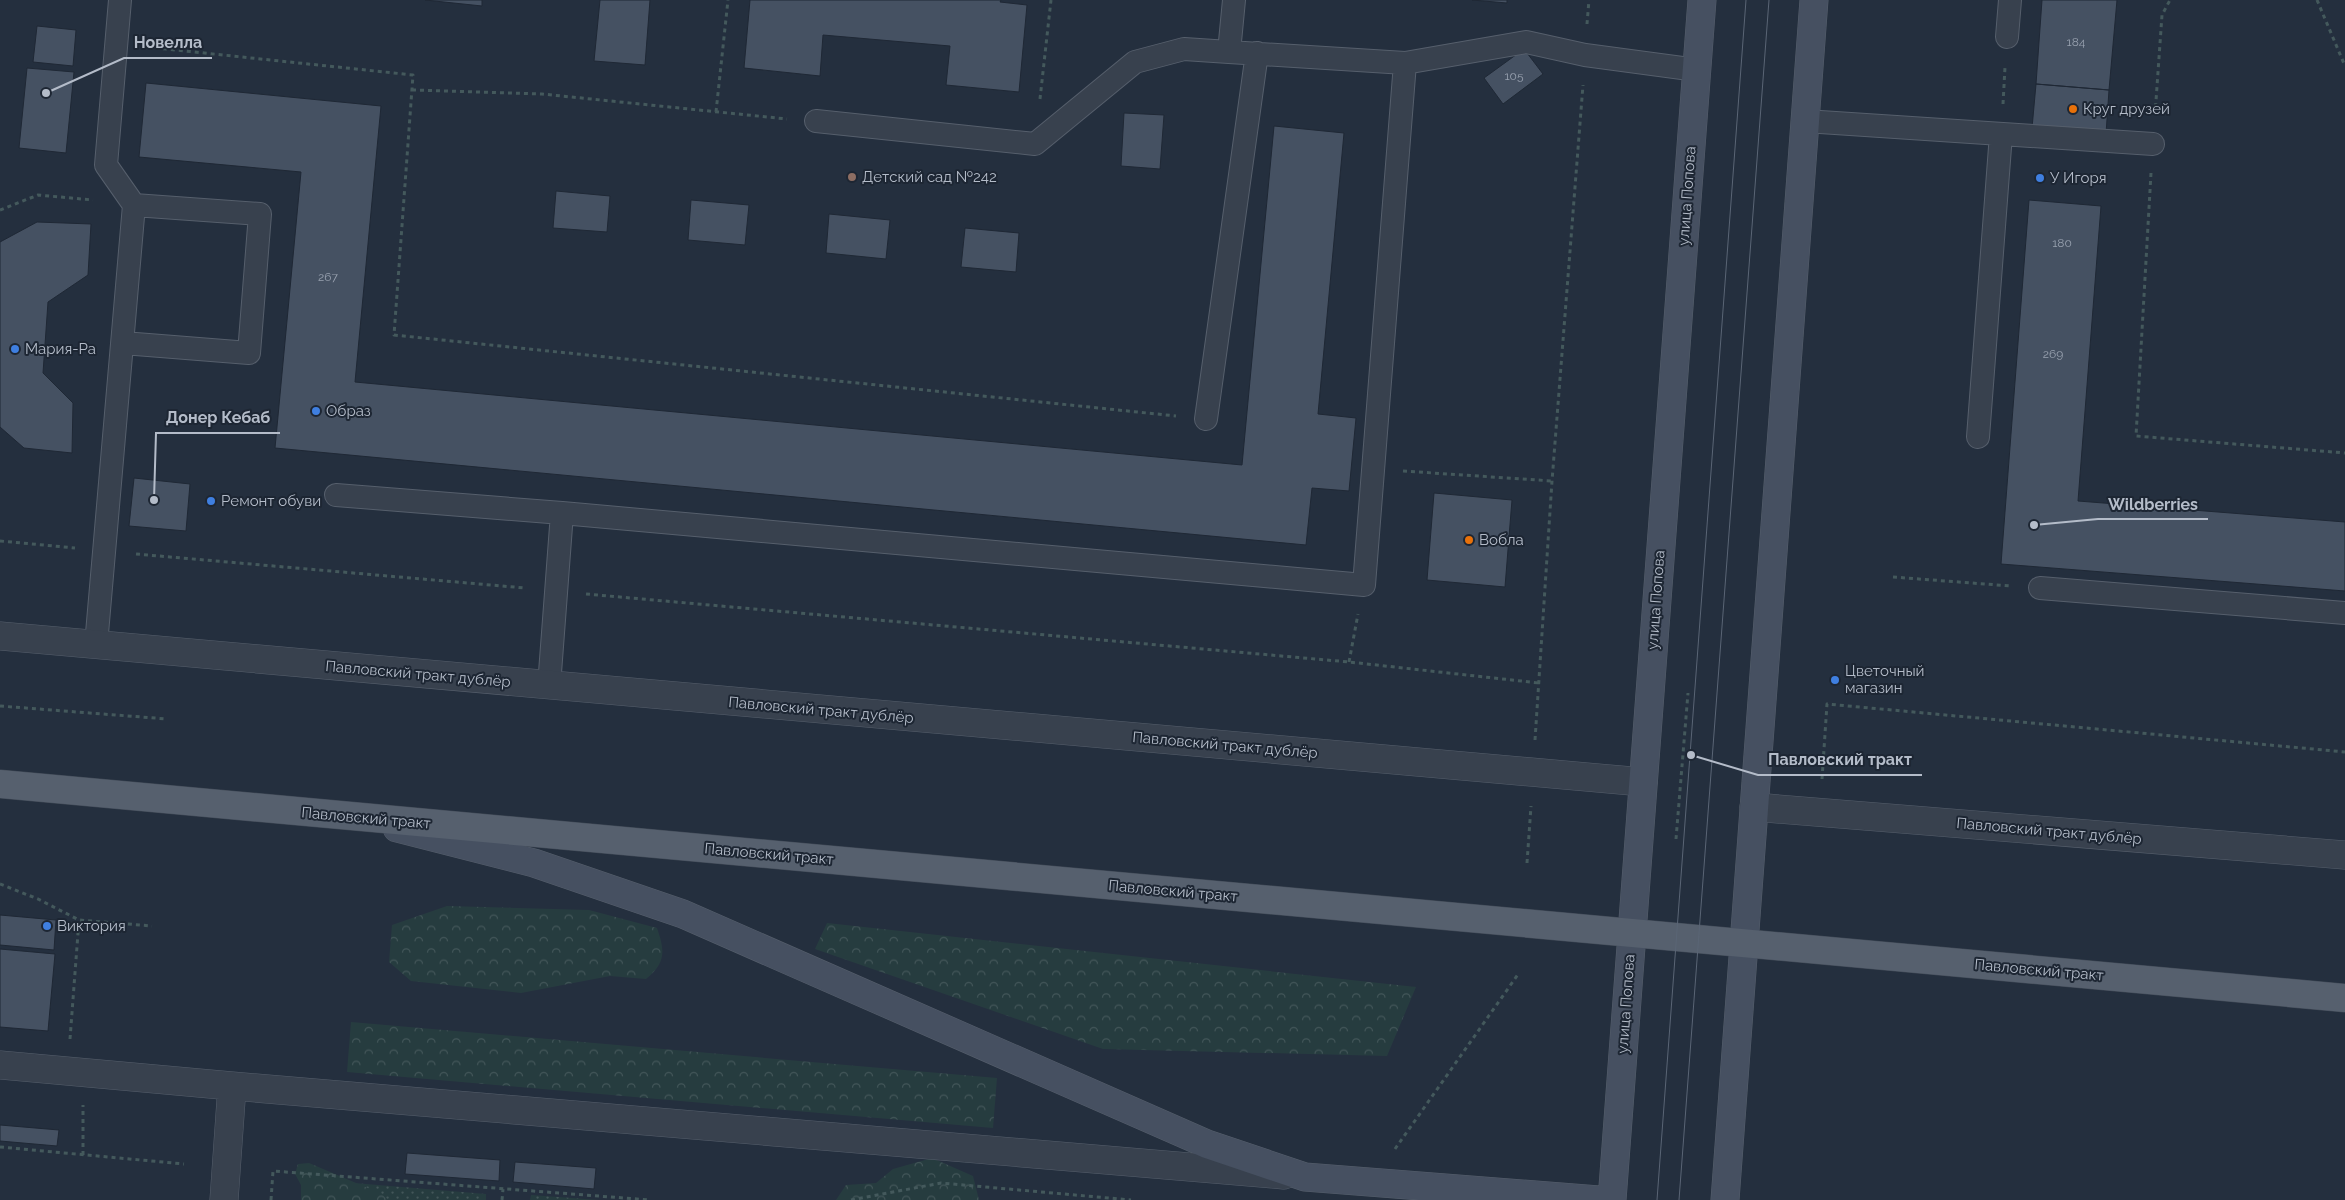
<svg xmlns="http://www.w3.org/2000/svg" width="2345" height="1200" font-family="Raleway,sans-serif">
<defs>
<pattern id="grass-dots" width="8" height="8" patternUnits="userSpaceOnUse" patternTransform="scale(1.25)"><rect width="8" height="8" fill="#263c3f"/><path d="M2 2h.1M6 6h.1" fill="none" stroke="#435659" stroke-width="1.8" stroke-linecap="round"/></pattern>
<pattern id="forest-crowns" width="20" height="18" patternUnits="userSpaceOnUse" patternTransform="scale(1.25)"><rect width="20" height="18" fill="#263c3f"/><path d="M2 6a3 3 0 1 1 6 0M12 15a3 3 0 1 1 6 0" fill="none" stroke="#435659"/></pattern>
</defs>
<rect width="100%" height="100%" fill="#242f3e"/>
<path fill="url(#grass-dots)" d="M306,1179L486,1194V1200H304Z
M531,1195L599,1200H530Z"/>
<path fill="url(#forest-crowns)" d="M447,906L589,910L657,928C665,951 666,963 646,979L610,976L521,993L411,981L389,962L392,925Z
M827,923L1416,987L1387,1056L1103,1049L815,949Z
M351,1022L997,1078L993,1128L347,1072Z
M932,1158L973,1176L979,1200H836L846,1185L876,1183L893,1169Z
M309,1163L382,1194L388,1200H301V1185L295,1174L298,1164Z"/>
<path fill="#455162" stroke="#1f2835" d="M425,0H482V6Z
M600,0H650L645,65L594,61Z
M750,0H1001L1000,2L1027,5L1019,92L946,85L950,46L823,35L820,76L744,68Z
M1472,0H1507V3Z
M2042,0H2117L2109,90L2036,84Z
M37,26L76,30L73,66L33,62Z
M1524,49L1543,74L1503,104L1484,78Z
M27,68L74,72L66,153L19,148Z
M146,83L381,106L355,382L1242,465L1274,126L1344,133L1318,414L1356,418L1349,491L1312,488L1306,545L275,448L301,172L139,157Z
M2036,84L2109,90L2106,134L2032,128Z
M1124,113L1164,115L1160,169L1121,166Z
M556,191L610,196L607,232L553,228Z
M691,200L749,205L745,245L688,240Z
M2029,200L2101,206L2078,501L2345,522V591L2001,564Z
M829,214L890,220L886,259L826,253Z
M37,222L91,224L88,275L48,302L43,373L73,403L72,453L24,448L0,427V242Z
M965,228L1019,233L1016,272L961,267Z
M134,478L190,484L186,531L129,526Z
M1434,493L1512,500L1505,587L1427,580Z
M0,915L56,920L54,950L0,945Z
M0,949L55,954L48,1031L0,1027Z
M0,1125L59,1130L57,1146L0,1141Z
M407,1153L500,1160L499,1181L405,1174Z
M515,1162L596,1168L594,1189L513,1182Z"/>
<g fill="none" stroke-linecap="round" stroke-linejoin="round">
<g stroke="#565f6c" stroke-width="24">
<path id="service" d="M1234,0L1229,52L1405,63L1526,42L1585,55L1697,70
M2007,37L2010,0
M816,121L1035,144L1135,62L1184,49L1229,52
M1805,121L2153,144
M123,343L249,353L260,214L134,205
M1206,419L1257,53
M1978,437L2001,134
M336,495L562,513
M2040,588L2345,613
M96,645L134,205L106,165L120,0
M549,686L562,513L1364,585L1405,63"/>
</g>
<g stroke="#565f6c" stroke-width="29">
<path id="minor" d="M0,636L1643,782
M1754,807L2345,855
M0,1065L232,1086L1284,1175
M224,1200L232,1086"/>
</g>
<g stroke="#565f6c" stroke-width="29">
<path id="secondary" d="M397,828L534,863L683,914L1207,1144L1305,1177L1599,1200
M1612,1200L1702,0
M1725,1200L1814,0"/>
</g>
<g stroke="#414a57" stroke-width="29">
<path id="primary" d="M0,784L2345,998"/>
</g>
<path stroke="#44595c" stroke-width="3" stroke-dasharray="4 4" stroke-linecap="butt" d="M2317,0L2345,66
M1587,24L1589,0
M147,47L413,75L394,335L1176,416
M412,90L542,94L787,119
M1040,99L1051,0
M2003,104L2005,67
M716,112L728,0
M2155,115L2162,15L2170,0
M2151,173L2136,436L2345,453
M0,210L38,195L93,200
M1403,471L1552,481
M0,541L75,548
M136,554L525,588
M1893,577L2011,586
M586,594L1349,662L1539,683
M1349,662L1358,614
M0,706L167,719
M1535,740L1552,481L1583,85
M1822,779L1827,704L2345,752
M1676,839L1688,693
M1527,863L1531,806
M0,884L38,899L79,920L152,926
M70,1039L79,920
M0,1147L184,1164
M1395,1149L1519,973
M83,1155V1105
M271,1200L273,1171L650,1200
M502,1200L503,1189
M851,1200L941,1183L1131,1200"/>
<use href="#service" stroke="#38414e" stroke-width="22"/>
<use href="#minor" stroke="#38414e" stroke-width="28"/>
<use href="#secondary" stroke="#465061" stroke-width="28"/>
<use href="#primary" stroke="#56606e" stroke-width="28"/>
<path stroke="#5a6575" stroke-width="1" d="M1657,1200L1746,0
M1679,1200L1769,0"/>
</g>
<g fill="#e8710a" stroke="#1d2633" stroke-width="2">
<circle cx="2073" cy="109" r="5"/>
<circle cx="1469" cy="540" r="5"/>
</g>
<circle fill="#8d6e63" stroke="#1d2633" stroke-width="2" cx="852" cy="177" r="5"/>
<g fill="#3f7fe0" stroke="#1d2633" stroke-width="2">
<circle cx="2040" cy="178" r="5"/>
<circle cx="15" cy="349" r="5"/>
<circle cx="316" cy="411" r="5"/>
<circle cx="211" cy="501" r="5"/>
<circle cx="1835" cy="680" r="5"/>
<circle cx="47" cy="926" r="5"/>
</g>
<g text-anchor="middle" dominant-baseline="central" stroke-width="4" stroke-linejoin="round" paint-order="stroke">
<g font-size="12" fill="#98a1af">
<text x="2076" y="42">184</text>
<text x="1514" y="76">105</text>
<text x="2062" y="243">180</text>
<text x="328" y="277">267</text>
<text x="2053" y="354">269</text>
</g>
<g font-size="15" fill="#b4bcc9" stroke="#1d2633" text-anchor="start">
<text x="2083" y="109">Круг друзей</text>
<text x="862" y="177">Детский сад №242</text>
<text x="2050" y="178">У Игоря</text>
<text x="25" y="349">Мария-Ра</text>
<text x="326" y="411">Образ</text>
<text x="221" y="501">Ремонт обуви</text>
<text x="1479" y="540">Вобла</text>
<text x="1845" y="671">Цветочный<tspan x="1845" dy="17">магазин</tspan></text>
<text x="57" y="926">Виктория</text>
</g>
<g font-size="15" fill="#b4bcc9" stroke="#1d2633">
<text transform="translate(1687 196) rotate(-86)">улица Попова</text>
<text transform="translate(1656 600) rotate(-86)">улица Попова</text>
<text transform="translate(418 674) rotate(5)">Павловский тракт дублёр</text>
<text transform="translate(821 710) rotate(5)">Павловский тракт дублёр</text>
<text transform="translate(1225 745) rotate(5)">Павловский тракт дублёр</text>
<text transform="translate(366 818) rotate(5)">Павловский тракт</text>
<text transform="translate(2049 831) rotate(5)">Павловский тракт дублёр</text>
<text transform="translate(769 854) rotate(5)">Павловский тракт</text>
<text transform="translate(1173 891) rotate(5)">Павловский тракт</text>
<text transform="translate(2039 970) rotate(5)">Павловский тракт</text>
<text transform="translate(1626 1004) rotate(-86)">улица Попова</text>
</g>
</g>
<path fill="none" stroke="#b4bcc9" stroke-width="2" d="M46 93L124 58H212M154 500L156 433H280M2034 525L2098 519H2208M1691 755L1758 775H1922"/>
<g fill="#b4bcc9" stroke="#1d2633" stroke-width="2">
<circle cx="46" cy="93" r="5"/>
<circle cx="154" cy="500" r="5"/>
<circle cx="2034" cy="525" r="5"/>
<circle cx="1691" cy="755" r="5"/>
</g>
<g font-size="16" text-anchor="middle" font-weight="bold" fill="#b4bcc9" stroke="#1d2633" stroke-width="4" stroke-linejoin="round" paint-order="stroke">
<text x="168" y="48">Новелла</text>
<text x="218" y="423">Донер Кебаб</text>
<text x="2153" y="510">Wildberries</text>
<text x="1840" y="765">Павловский тракт</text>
</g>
</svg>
